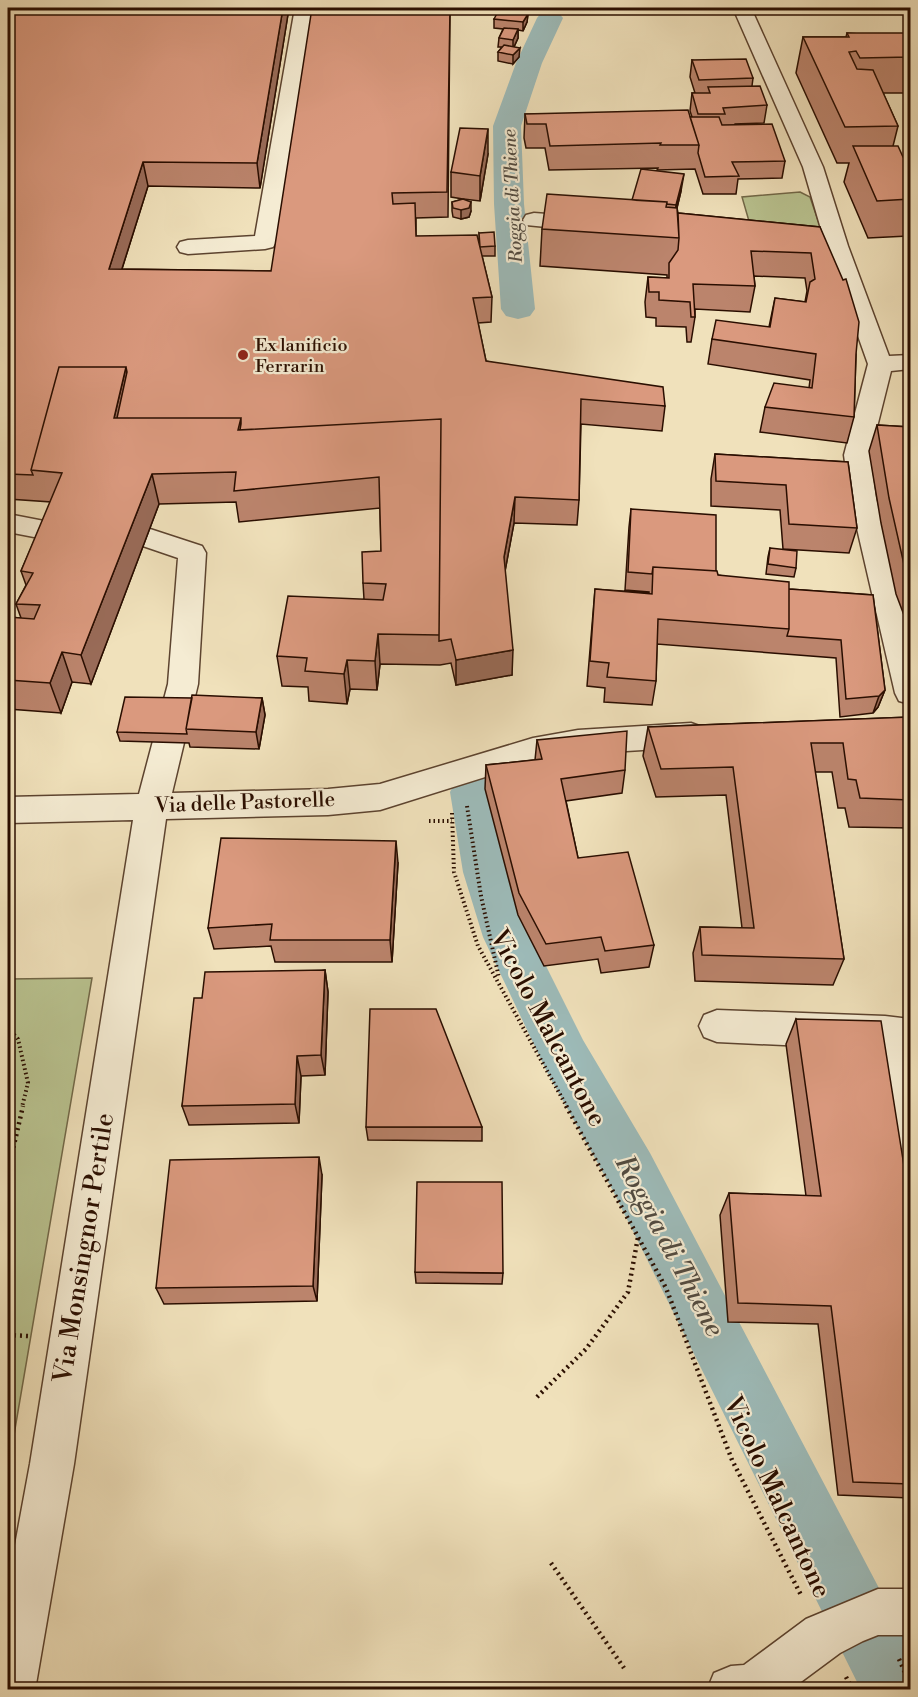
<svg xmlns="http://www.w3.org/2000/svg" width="918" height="1697" font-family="'Libre Bodoni',serif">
<rect width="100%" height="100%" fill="#f0e1bb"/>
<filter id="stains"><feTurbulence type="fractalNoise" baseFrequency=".00333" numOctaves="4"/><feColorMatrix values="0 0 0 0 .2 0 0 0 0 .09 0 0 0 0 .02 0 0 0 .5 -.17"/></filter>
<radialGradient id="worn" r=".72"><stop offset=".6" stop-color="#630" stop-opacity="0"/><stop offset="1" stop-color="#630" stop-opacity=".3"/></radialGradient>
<path fill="#b9c390" stroke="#726848" stroke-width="1.5" d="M800,192L810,197L824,238L753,235L742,197Z
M92,978L8,1470V979Z"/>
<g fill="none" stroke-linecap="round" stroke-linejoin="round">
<path fill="#9dbbb9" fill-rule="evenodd" d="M550,10L559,13L563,18L542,63L521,126L524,204L535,309L530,316L518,319L506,316L501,309L494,204L493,126L516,63L537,18L541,13Z
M473,774L489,779L496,792L511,872L531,936L583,1040L650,1153L910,1647V1690H861L612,1189L547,1072L483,937L463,872L450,792L457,779Z"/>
<g stroke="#5c432f" stroke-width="3">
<path id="minor" d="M295,8H313L276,242L273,247L265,249L188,254L180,252L177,247L180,242L188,240L255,236Z
M733,8H751L823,167L848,246L889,356L910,355V369L891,371L870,455L876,498L910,634V704L899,701L895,693L850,498L844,455L868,364L826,246L803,167Z
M534,213L587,217L595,219L598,224L595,229L587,231L526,225L523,220L526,215Z
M8,514L70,526L74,533L70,540L60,542L8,532Z
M147,528L202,546L206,553L198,684L172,793L328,789L380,784L533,738L578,730L691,723L702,727L706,735L702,743L691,747L578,754L533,762L380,810L328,815L166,819L74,1464L35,1690H8V1583L30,1464L133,820L8,823V797L139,794L168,684L178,558L137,544L133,537L137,530Z
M717,1010L885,1016L910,1019V1051H907L910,1073V1197L896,1192L891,1179L870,1049L717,1042L704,1037L699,1026L704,1015Z
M878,1589H910V1635H878L863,1641L840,1653L790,1690H707L714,1673L731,1666L744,1665L806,1619Z"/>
</g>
<path stroke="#2a0e00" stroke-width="4" stroke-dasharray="1.5 3" stroke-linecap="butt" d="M467,806L481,896L499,978
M452,813L454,872L478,946L567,1107
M429,821H452
M8,1028L18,1039L28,1083L22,1107"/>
<path stroke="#2a0e00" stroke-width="4.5" stroke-dasharray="2 4" stroke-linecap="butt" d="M566,1106L666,1288L732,1460L802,1597
M8,1171L23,1106
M8,1335L28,1336
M537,1397L586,1349L628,1292L638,1237
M551,1563L624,1668
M899,1659L910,1684
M846,1677L853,1690"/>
<use href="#minor" fill="#f5ecd3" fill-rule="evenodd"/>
</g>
<path fill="#bb846c" stroke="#2a0e00" stroke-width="1.5" d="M8,8H289L260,188L148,186L122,269L271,271L450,8L448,217L416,218V236L480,247L479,233L495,246V256H482L492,297L491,322L478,323L486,361L665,406L662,431L581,424L579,500L577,525L514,523L505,571L512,675L456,685L451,663L440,665L380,664L377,690L350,689L347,704L309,701L308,687L282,686L277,656L364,599L363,583L381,551L380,508L239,522L236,502L159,504L91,684L72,682L61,713L8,709V617L21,618L16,604L26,585L21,571L51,502L8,499Z
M660,8H707V9H661Z
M785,8H910V9L787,12Z
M528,14L527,22L523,31L518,30V38L514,47L519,57L513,64L498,61V52L502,47H498L499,38L503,29L494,28V19Z
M847,33L910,38V93H883L898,126L893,146L903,157H910V228L908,236L868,238L844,182L849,163H837L796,73L803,37H846Z
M692,60L753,78L752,86L767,105L764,123L736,124L785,161L782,178L738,179L736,194H703L695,169L657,170L658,168L549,170L545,148H526L524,138L525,114L692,117L690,111L692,93H695L690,77Z
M910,108V125L908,119Z
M488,154L480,201L463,199L471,211L469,217L461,219L453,217L452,211V202L463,199L451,197V172Z
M681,191L677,208L678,213L820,227L856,354L854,417L847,443L760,432L765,407L809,388L810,380L708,364L712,339L769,327L775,298L805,302L807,291L805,278L754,276L755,286L750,312L695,309V317L691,342H687L686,327L656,326V318L646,317L645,302L648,277L667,278V275L540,266L542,229L632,200Z
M877,425L910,427V631L896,594L881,523L869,451Z
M715,454L848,462L857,528L849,553L783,549L780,510L711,506V479Z
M631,509L716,571L718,575L789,589L873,595L885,690L878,707L873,713L840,717L836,658L657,644L656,681L652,705L604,702L605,688L587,686L595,589L649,593V592L625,590L629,527Z
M770,548L796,568L794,577L766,574L768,557Z
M192,698H262L265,715L259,749L190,747L189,743L120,741L117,732Z
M910,717V828L849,827L845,808H838L832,772H815L844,959L833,985L695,981L693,953L700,927L742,928L726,795L656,797L643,756L648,727Z
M537,740L625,770L622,793L566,801L578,858L654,945L649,967L601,973L598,959L544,966L518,915L485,789L486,765L535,760Z
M398,863L392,962H275L271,946L214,949L208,928Z
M325,970L328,992L325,1075L301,1076L299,1123L189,1125L182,1106L202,998Z
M796,1019L910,1204V1498L838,1495L818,1324L728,1322L720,1215L729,1193L806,1196L786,1044Z
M366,1127H482V1141L368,1140Z
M322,1175L317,1301L164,1304L156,1288Z
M415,1272L503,1273L502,1284L416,1283Z"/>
<path fill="#996b58" stroke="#2a0e00" stroke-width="1.5" d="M283,8H289L260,188L257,163Z
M528,14L527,22L523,31V22Z
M518,29V38L513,49V40Z
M520,48L519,57L513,64V55Z
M488,129V154L480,201V176Z
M143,162L148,186L114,294L109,269Z
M684,174L681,191L675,216L676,205Z
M471,202V211L469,217L461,219V210Z
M126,367L133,397L127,424L114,418Z
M152,474L159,504L91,684L81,655Z
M515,497L514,523L503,582L504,557Z
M378,634L380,664L377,690L375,661Z
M513,650L512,675L456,685V660Z
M62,652L72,682L61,713L50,683Z
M347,660L350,689L347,704L344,674Z
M885,690L878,707L873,713L879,696Z
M262,698L265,715L259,749L256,732Z
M396,841L398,863L392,962L390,940Z
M325,970L328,992L325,1075L321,1055Z
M297,1056L301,1076L299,1123L295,1104Z
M319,1157L322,1175L317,1301L313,1286Z"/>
<path fill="#da997e" stroke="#2a0e00" stroke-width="1.5" d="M8,8H283L257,163L143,162L109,269L271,271L312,8H450L447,192L392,193L393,204L415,203L416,236L477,235L492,297L473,298L486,361L663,387L665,406L581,399L579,500L515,497L504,557L513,650L456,660L451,639L439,641L441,419L240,430L241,424V418H117L127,372L126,367H59L31,470L33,475L8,474Z
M499,10L528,14L523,22L494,19Z
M504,28L518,29L513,40L499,38Z
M847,33H907L910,38V57L860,58L856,51L849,52L857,69L873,70L898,126L845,127L803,37H849Z
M504,45L520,48L513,55L498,52Z
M746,59L753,78L699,80L692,60Z
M760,86L767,105L723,108L725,114H698L692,93H710L708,87Z
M688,110L699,145H660L661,143L550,146L546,124H527L525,114Z
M690,117H719L722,125L772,124L785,161L732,162L739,176L705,177L698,153L699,145Z
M460,128L488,129L480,176L451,172Z
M853,146H898L903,157H910V199L877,201Z
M641,169L684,174L676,205L667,204V202L632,200Z
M547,194L667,202L666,207L677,208L679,238L542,229Z
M463,199L471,202L469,208L461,210L453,208L452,202Z
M678,213L820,227L843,280L846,279L859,322L856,354L854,417L765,407L774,383L812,388L816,354L712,339L716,320L770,327L775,298L806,302L810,282L815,279L811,253L751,251L755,286L693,284L695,317H691L690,302L659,300V292H649L648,277L669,278V263L678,250L679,238Z
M494,232L495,246L480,247L479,233Z
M59,367H126L114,418H241L238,430L441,419L439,635L378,634L375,661L347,660L344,674L305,671L307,658L277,656L288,596L383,600L386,584L363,583L362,552L381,551L379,477L234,491L236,472L152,474L81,655L62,652L50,683L8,680V617L34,619L40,605L16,604L33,573L21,571L62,473L31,470Z
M877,425L910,427V557L905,569L889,498Z
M715,454L848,462L857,528L789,524L786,485L716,481Z
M631,509L716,515V571L653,567L652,574L628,572Z
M770,548L797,551L796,568L768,564Z
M653,567L717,571L718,575L789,582V629L658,619L656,681L607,677L609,663L590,661L595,589L652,594Z
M789,589L873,595L885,690L879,696L846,699L841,640L787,636L789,629Z
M192,695L262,698L256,732L186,729Z
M125,697L192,698L186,729L187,734L117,732Z
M910,717V800L860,798L856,780L848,779L843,743H811L844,959L702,955L700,927L754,928L733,767L661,769L648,727Z
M627,731L625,770L561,779L578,858L628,852L654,945L605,951L601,937L546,944L519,893L486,765L542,759L537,740Z
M221,838L396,841L390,940H270L272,924L208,928Z
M325,970L321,1055L297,1056L295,1104L182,1106L194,998H202L205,972Z
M370,1009H436L482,1127H366Z
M796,1019L881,1021L910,1204V1484L853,1482L831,1306L738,1303L729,1193L821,1196Z
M319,1157L313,1286L156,1288L170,1160Z
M417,1182H502L503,1273L415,1272Z"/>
<circle fill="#8f2418" stroke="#f5ecd3" stroke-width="2" cx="243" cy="355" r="6"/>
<g text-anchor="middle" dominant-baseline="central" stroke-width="4.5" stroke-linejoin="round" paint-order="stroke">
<g font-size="18" font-style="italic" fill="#524b41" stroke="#f5ecd3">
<text transform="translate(513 196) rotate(-93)">Roggia di Thiene</text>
</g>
<g font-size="18" fill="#2a0e00" stroke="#f5ecd3" text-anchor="start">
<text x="255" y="345">Ex lanificio<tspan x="255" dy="21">Ferrarin</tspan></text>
</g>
<g font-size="21" fill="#2a0e00" stroke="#f5ecd3">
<text transform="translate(245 803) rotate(-2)">Via delle Pastorelle</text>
</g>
<g font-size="26" fill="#2a0e00" stroke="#f5ecd3">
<text transform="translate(548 1028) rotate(62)">Vicolo Malcantone</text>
<text transform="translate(84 1248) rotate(-81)">Via Monsingnor Pertile</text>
<text transform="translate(777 1497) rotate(65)">Vicolo Malcantone</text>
</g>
<g font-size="27" font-style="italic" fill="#524b41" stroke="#f5ecd3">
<text transform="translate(669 1246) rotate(62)">Roggia di Thiene</text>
</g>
</g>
<rect width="918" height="1697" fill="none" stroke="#f0e1bb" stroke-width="30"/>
<rect x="9" y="9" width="900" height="1679" fill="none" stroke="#2a0e00" stroke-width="3"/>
<rect x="15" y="15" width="888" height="1667" fill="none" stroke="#2a0e00" stroke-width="1.5"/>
<rect width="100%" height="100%" filter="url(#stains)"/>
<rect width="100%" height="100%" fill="url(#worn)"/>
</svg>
